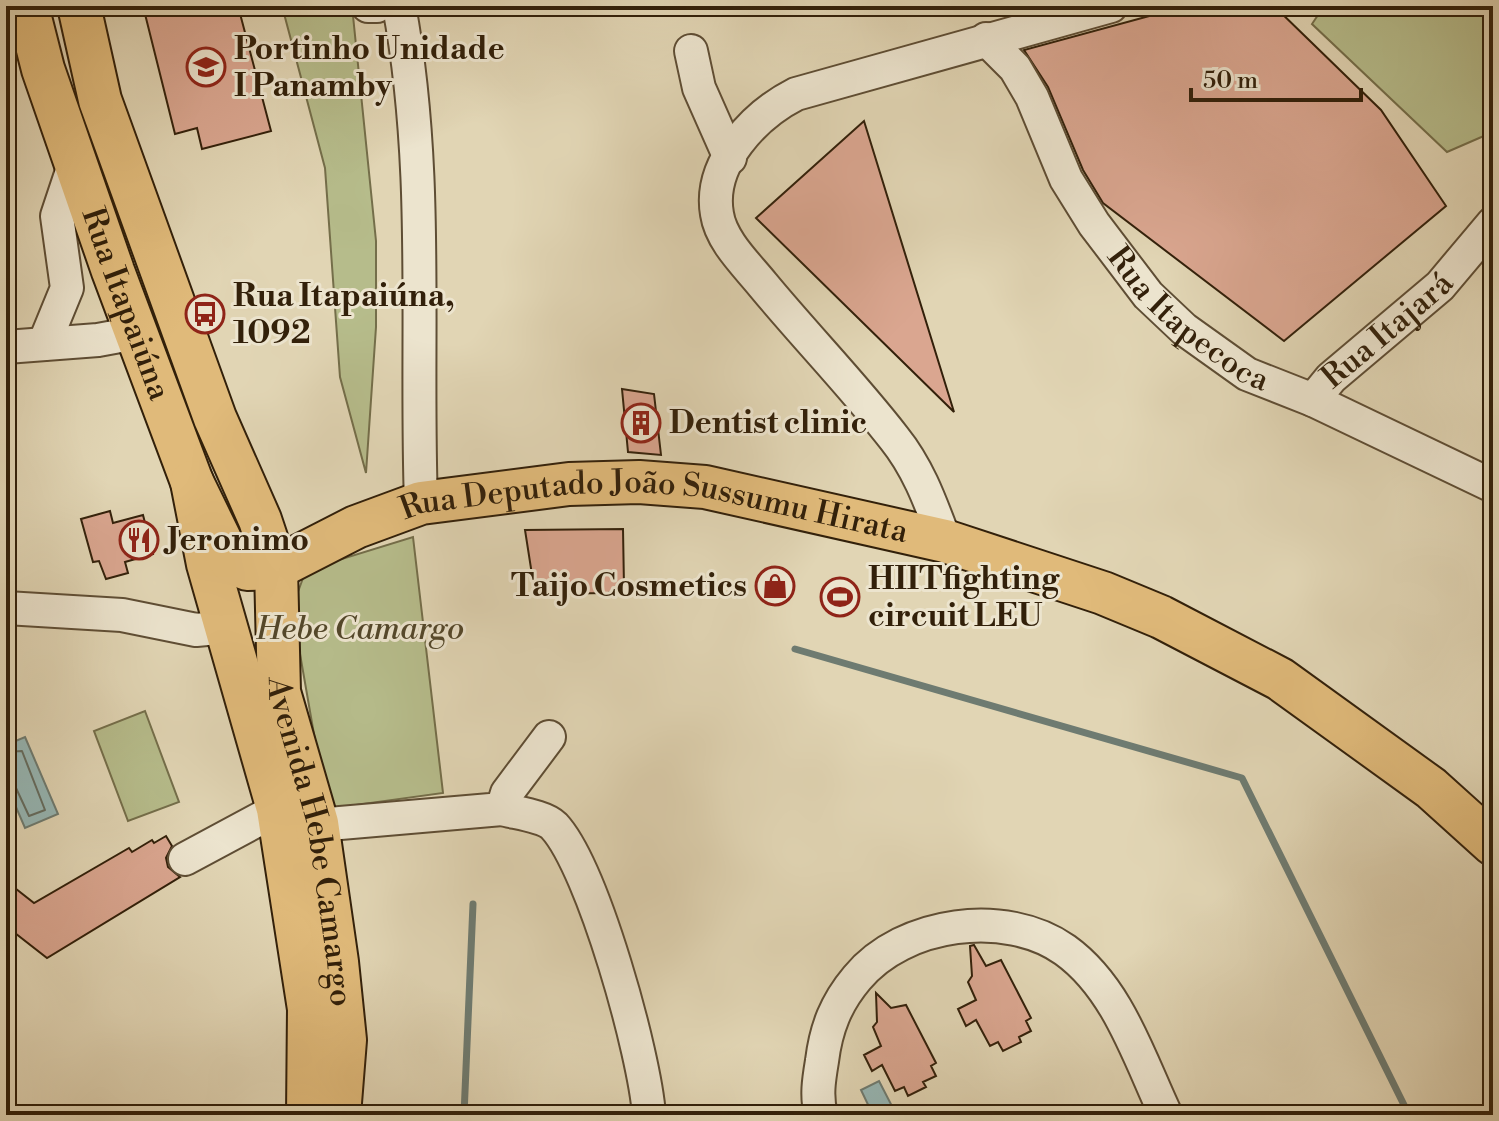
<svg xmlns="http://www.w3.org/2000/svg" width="1499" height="1121" font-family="'Libre Bodoni',serif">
<rect width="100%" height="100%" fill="#e1d5b4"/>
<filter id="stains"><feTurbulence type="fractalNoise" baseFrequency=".0025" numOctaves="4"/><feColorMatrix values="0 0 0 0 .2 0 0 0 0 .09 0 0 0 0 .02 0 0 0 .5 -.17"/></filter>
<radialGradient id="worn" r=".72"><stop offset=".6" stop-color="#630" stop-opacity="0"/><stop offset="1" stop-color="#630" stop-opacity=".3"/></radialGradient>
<path fill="#b6bc8b" stroke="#746e4a" stroke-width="2" d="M282,6H352L376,241V327L366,473L340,377L325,168Z
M1324,6H1493V132L1447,152L1312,24Z
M413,537L443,793L327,809L292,608L306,570Z
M145,711L179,802L128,821L94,731Z"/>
<path fill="#96b7b5" stroke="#6e7b71" stroke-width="2" d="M25,737L58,814L25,828L6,784V745Z
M879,1081L894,1110L873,1115L861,1090Z"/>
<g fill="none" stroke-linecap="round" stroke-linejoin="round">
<path stroke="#646c60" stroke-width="2" d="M6,752L22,751L45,810L29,816L16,788L6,784"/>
<path stroke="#6e7b71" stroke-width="7" d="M795,649L1242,778L1409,1115
M464,1115L473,904"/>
</g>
<path fill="#daa690" stroke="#32200a" stroke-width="2" d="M143,6H238L271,131L202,149L197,128L175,134Z
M1237,6H1274L1381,110L1446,206L1284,341L1103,203L1083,170L1048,87L1024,50L1164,12Z
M864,121L954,412L756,218Z
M622,389L654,394L661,455L628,452Z
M110,511L113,523L143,515L153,554L125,562L128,573L106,579L99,561L93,562L81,519Z
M623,529L624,587L608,593L535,594L525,530Z
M166,836L172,846L166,858L168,867L180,877L47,958L6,926V881L34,903L129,848L132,852L152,840L154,843Z
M974,945L986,966L1001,960L1031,1018L1026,1021L1031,1031L1019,1037L1021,1042L1003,1051L998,1042L990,1046L976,1020L966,1026L958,1009L976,1000L968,982L972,976L970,946Z
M876,993L891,1008L906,1005L936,1063L931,1066L936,1076L923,1082L926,1087L908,1096L904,1087L895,1091L882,1065L872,1071L864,1055L881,1046L873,1027L877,1022Z"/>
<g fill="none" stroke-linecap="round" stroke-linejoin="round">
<g stroke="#5e4d34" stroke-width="36">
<g id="minor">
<path d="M368,6H377"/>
<path d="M399,6C430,171 415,337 421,503"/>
<path id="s1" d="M986,39L1015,68L1032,97L1066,179L1094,224L1148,295L1184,329L1247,374L1313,400L1493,486"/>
<path d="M691,51L699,88L730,158"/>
<path d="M44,344L67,288L57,216L75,162"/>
<path d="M6,347L98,340L136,333"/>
<path id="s2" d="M1313,400L1331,378L1440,286L1493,223"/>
<path d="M945,541C931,504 919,469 894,438C853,385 806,337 763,285C747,265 721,241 717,214C708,163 755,115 796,94L1111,6"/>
<path d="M6,608L122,615L196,630L228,627"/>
<path d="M502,809C516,813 544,816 554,826C593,868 645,1055 649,1115"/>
<path d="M294,827L502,809L507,793L549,737"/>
<path d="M185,859L278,809"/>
<path d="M821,1115C816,1096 819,1079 822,1061C826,1028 836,1003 857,978C903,922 1006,908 1065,950C1118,988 1139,1058 1166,1115"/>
</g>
</g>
<g stroke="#32200a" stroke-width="46">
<g id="major">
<path id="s3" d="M27,6L43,69L113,271L192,482L208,564L278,809L309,1009L308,1115"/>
<path id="s4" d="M79,6L100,100L215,418L260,520L276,568L279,692L317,823L337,962L345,1040L339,1115"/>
<path id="s5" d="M192,482L230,560L247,569L276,568L356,527L421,503L569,484L639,482L705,487L945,541L1103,593L1161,617L1280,679L1431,788L1493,844"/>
</g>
</g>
<use href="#minor" stroke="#ece4ce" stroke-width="32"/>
<use href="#major" stroke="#e0ba7a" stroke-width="42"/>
</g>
<defs>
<g id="school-ring" transform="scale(2)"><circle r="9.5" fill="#ece4ce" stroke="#8f2418" stroke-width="1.5"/><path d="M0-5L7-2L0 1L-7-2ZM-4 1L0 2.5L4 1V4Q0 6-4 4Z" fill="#8f2418"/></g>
<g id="bus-ring" transform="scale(2)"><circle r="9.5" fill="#ece4ce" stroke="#8f2418" stroke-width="1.5"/><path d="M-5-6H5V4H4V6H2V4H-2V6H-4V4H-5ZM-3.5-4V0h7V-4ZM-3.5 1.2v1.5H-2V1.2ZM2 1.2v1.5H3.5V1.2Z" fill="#8f2418"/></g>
<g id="building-ring" transform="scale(2)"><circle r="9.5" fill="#ece4ce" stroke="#8f2418" stroke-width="1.5"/><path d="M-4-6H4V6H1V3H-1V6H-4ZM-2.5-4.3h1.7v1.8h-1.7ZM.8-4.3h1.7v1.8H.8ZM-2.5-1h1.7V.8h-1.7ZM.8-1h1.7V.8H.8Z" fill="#8f2418"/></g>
<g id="restaurant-ring" transform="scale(2)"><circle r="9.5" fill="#ece4ce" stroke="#8f2418" stroke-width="1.5"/><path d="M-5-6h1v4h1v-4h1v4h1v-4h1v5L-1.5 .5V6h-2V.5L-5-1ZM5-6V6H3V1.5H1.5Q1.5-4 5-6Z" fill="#8f2418"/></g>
<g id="shop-ring" transform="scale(2)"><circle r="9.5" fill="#ece4ce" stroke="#8f2418" stroke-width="1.5"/><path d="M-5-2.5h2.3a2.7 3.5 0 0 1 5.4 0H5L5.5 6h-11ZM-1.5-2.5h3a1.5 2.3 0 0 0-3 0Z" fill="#8f2418"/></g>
<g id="stadium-ring" transform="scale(2)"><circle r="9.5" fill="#ece4ce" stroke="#8f2418" stroke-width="1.5"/><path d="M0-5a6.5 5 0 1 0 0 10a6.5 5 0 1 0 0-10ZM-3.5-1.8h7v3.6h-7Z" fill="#8f2418"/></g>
</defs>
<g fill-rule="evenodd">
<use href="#school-ring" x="206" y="67"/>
<use href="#bus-ring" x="205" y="314"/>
<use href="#building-ring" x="641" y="423"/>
<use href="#restaurant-ring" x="139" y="540"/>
<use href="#shop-ring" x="775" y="586"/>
<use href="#stadium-ring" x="840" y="597"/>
</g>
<g text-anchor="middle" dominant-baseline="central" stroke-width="6" stroke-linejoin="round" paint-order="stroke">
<g font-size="32" font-weight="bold" fill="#32200a" stroke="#ece4ce" text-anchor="start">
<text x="234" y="49">Portinho Unidade<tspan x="234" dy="37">I Panamby</tspan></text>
<text x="233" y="296">Rua Itapaiúna,<tspan x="233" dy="37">1092</tspan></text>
<text x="669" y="423">Dentist clinic</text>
<text x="167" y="540">Jeronimo</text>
<text x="868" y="579">HIITfighting<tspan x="868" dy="37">circuit LEU</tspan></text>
<text x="747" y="586" text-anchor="end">Taijo Cosmetics</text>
</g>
<g font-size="32" fill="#32200a" stroke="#ece4ce">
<text stroke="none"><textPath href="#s3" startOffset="314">Rua Itapaiúna</textPath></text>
<text stroke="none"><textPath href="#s1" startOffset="352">Rua Itapecoca</textPath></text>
<text stroke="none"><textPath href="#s2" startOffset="102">Rua Itajará</textPath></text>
<text stroke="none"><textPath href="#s5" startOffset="530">Rua Deputado João Sussumu Hirata</textPath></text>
<text stroke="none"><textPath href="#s4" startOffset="874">Avenida Hebe Camargo</textPath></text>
</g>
<g font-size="32" font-style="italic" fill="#53472a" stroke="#ece4ce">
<text x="360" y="629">Hebe Camargo</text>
</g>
</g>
<rect width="1499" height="1121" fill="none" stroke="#e1d5b4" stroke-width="32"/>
<rect x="8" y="8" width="1483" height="1105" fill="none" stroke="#32200a" stroke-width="4"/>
<rect x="16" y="16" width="1467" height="1089" fill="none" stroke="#32200a" stroke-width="2"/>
<path d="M1191 88v12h170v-12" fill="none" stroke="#32200a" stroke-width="4"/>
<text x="1203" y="88" font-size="24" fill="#32200a" stroke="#ece4ce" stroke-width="6" paint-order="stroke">50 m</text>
<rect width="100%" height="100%" filter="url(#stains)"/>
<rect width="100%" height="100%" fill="url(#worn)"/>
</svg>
